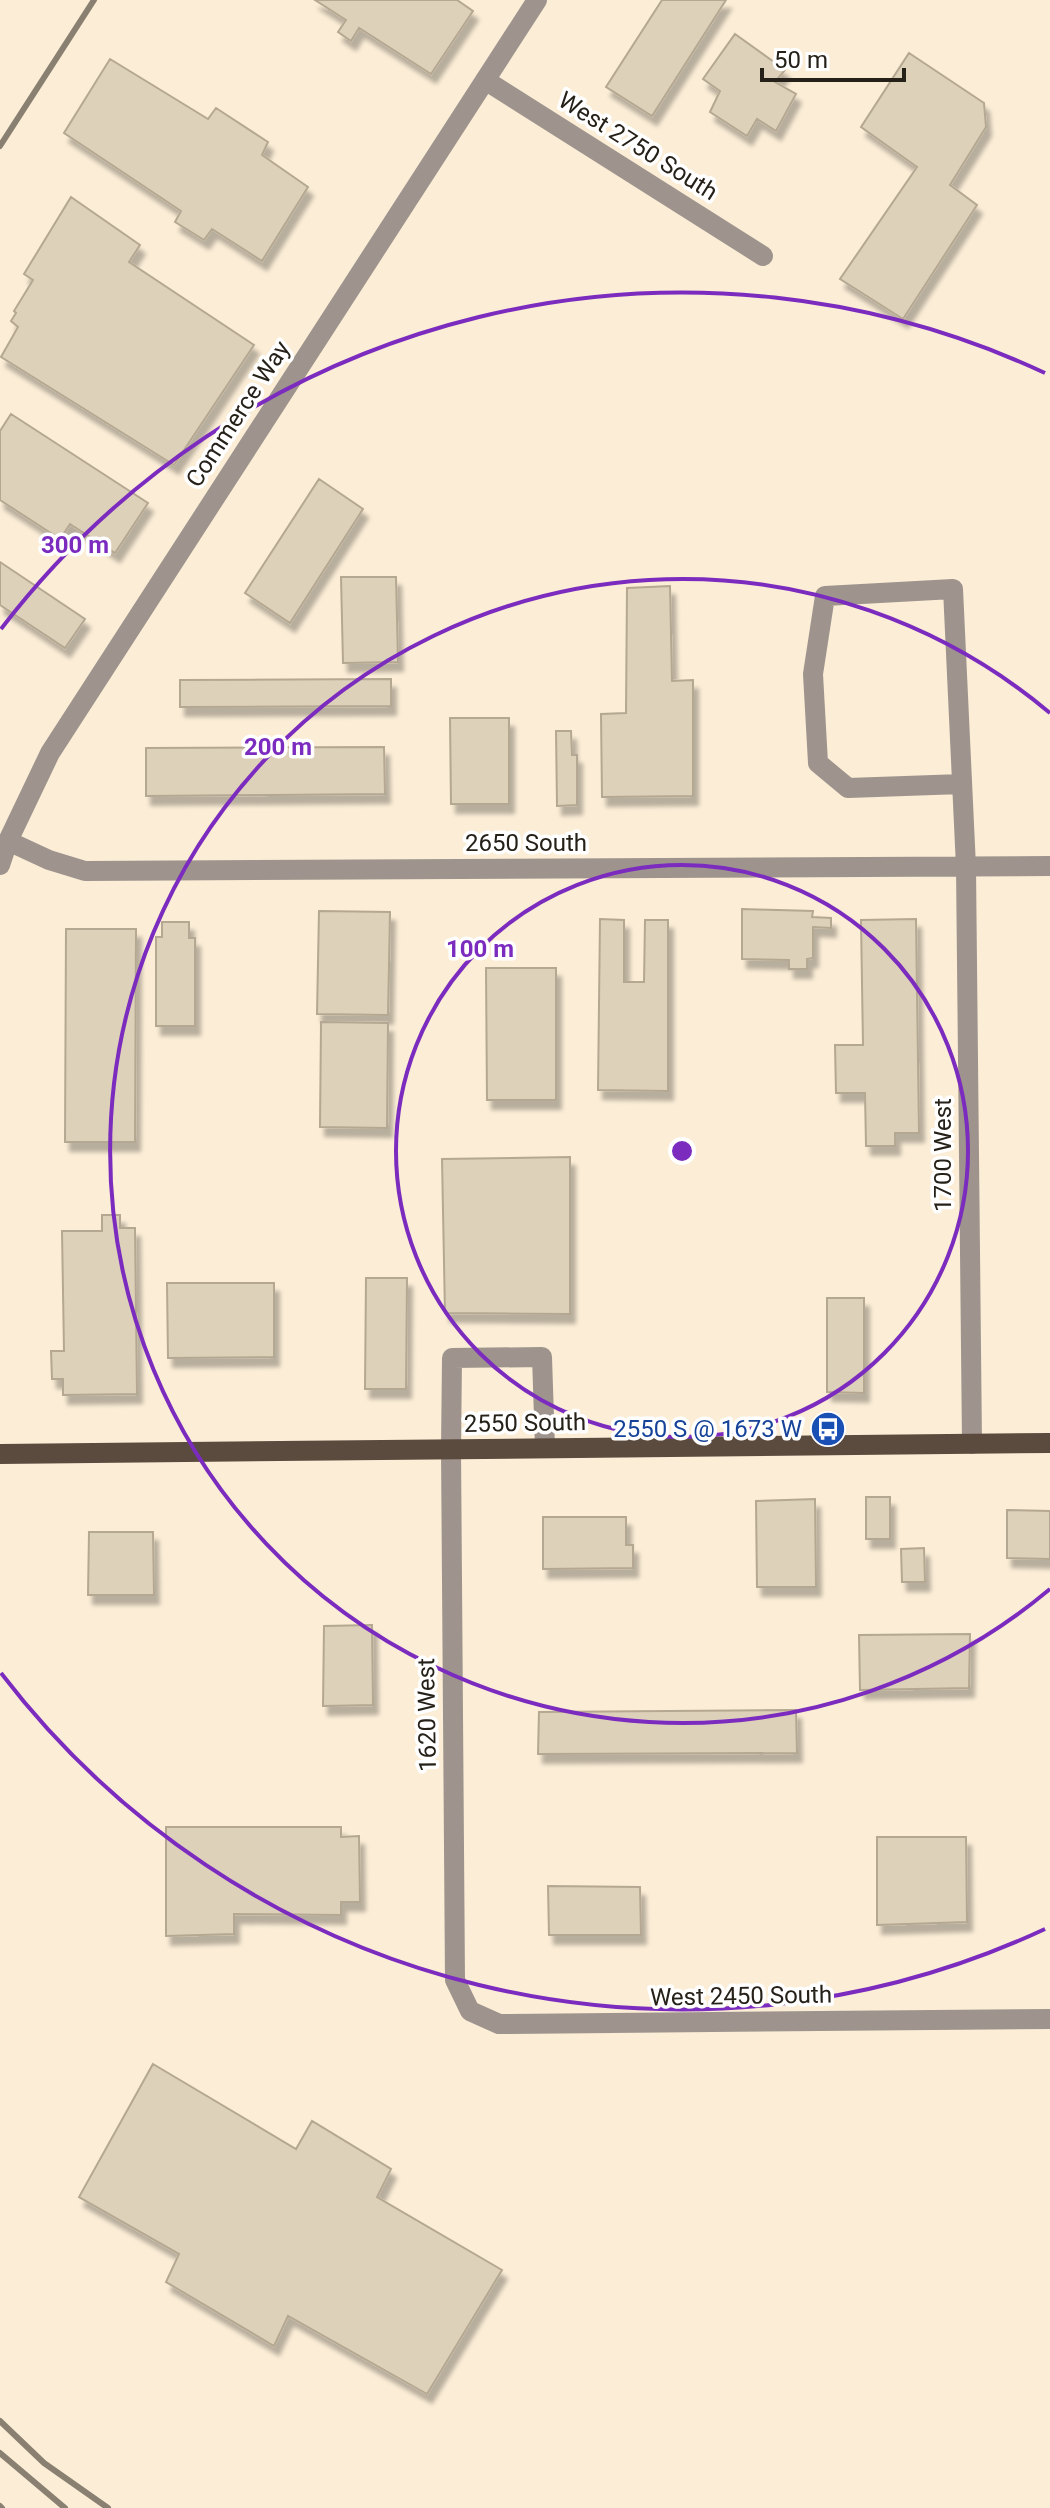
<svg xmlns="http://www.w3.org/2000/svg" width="1050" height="2508" font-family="Roboto,sans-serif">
<defs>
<filter id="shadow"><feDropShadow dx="5" dy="9" stdDeviation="2" flood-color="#0004"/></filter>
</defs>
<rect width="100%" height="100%" fill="#fbedd6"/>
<path fill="#ded1ba" stroke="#b5a892" stroke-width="2" filter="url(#shadow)" d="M315,0H457L473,11L431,74L359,28L351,41L338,32L346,20Z
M662,0H726L652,116L606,87Z
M735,34L785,70L775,82L796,94L776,131L757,119L747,136L710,112L720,91L703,79Z
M909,53L984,103L986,127L950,185L977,205L903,319L840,279L917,167L861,127Z
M110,59L208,119L216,108L268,142L262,155L308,187L262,261L212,229L204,240L175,222L181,211L64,133Z
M71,197L140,245L129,262L254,345L174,465L1,357L18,327L11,321L16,313L14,311L33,280L24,274Z
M11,414L148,503L115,553L70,524L60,539L0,500V431Z
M319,479L363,509L290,623L245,593Z
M0,562L85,619L65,648L0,605Z
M341,577H396L398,662L343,663Z
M670,586L672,681L693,680V796L602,797L601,714L626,713L627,588Z
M391,679V706L180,707V680Z
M450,718H509V804H451Z
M556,731H571L572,755H577V805L557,806Z
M384,747L385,794L146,796V748Z
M742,909L813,911L812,917L831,918V928L813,927V958L807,959V969H789V960L742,959Z
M319,911L390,912L388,1015L317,1014Z
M600,919L624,920V982H644L645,920H668V1091L598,1090Z
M916,919L919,1133H895V1146H866L865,1093H836L835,1045H863L861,920Z
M162,922H189V938H195V1026H156V937H162Z
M66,929H136L135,1142H65Z
M486,968H556V1100H487Z
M321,1022L388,1023L387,1128L320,1127Z
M570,1157V1314L445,1313L442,1159Z
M102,1215H120V1228H135L137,1394L63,1395V1379H52L51,1351H64L62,1231H102Z
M366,1278H407L406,1389H365Z
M167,1283H274V1357L168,1358Z
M827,1298H864V1393L827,1392Z
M866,1497H890V1539H866Z
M815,1499L816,1587H757L756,1501Z
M1007,1510L1050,1511V1559L1007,1558Z
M543,1517H626V1545H633V1568L543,1569Z
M89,1532H153L154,1595H88Z
M924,1548L925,1582H902L901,1549Z
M372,1625L373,1705L323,1706L324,1626Z
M970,1634L969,1688L860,1690L859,1635Z
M796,1710L797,1753L538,1754L539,1712Z
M166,1827H341V1837L359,1836L360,1902H341V1915L234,1914V1934L166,1936Z
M877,1837H966L967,1922L877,1925Z
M548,1886L640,1887L641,1935H549Z
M153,2064L296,2149L312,2121L391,2169L377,2197L502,2270L427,2394L288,2316L274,2346L166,2282L179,2254L79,2197Z"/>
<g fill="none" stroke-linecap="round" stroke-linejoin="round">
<path stroke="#9e948d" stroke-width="20" d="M485,80L763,256
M962,784L848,788L818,763L813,674L825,596L953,589L966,867L972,1444
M8,841L49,860L85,871L1050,866
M0,865L8,841L50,753L537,0
M545,1448L542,1357L452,1358L451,1449L455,1980L470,2011L499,2024L1050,2019"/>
<path stroke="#5b4b3f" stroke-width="20" d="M0,1454L1050,1443"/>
<path stroke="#8a8071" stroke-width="6" d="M0,146L94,0
M0,2421L44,2463L108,2508
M0,2453L65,2508
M0,2506L2,2508"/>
</g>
<g fill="none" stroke="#7b2cbf" stroke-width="4">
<circle cx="682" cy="1151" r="286"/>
<path d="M1050 1589A572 572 0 1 1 1050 713"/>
<path d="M1045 1929A858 858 0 0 1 1 1673M1 629A858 858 0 0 1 1045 373"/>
</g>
<defs>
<g id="bus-disc" transform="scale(1.8)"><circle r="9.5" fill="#1a4fb4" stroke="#fff"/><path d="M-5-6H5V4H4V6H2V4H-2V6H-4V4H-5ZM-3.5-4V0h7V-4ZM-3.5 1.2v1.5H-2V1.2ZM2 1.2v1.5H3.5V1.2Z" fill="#fff"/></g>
</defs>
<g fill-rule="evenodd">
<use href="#bus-disc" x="828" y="1429"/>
</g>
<g text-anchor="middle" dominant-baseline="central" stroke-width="7" stroke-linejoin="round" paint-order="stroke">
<g font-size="24" fill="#252018" stroke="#fff">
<text transform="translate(638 146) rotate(32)">West 2750 South</text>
<text transform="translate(238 414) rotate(-57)">Commerce Way</text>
<text x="526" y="843">2650 South</text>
<text transform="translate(943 1155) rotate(-90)">1700 West</text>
<text transform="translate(525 1423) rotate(-1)">2550 South</text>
<text transform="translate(427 1715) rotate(-91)">1620 West</text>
<text transform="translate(741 1996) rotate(-1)">West 2450 South</text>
</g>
<g font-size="24" fill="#164399" stroke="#fff" text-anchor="end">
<text x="802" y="1429">2550 S @ 1673 W</text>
</g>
</g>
<circle cx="682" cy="1151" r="12" fill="#7b2cbf" stroke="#fff" stroke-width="4"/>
<g font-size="24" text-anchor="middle" font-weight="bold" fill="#7b2cbf" stroke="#fff" stroke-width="7" stroke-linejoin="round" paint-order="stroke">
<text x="75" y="553">300 m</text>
<text x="278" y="755">200 m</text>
<text x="480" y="957">100 m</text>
</g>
<path d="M762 68v12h142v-12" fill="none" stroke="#252018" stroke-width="4"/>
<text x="774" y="68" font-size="24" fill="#252018" stroke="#ffffff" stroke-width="6" paint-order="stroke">50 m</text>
</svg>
